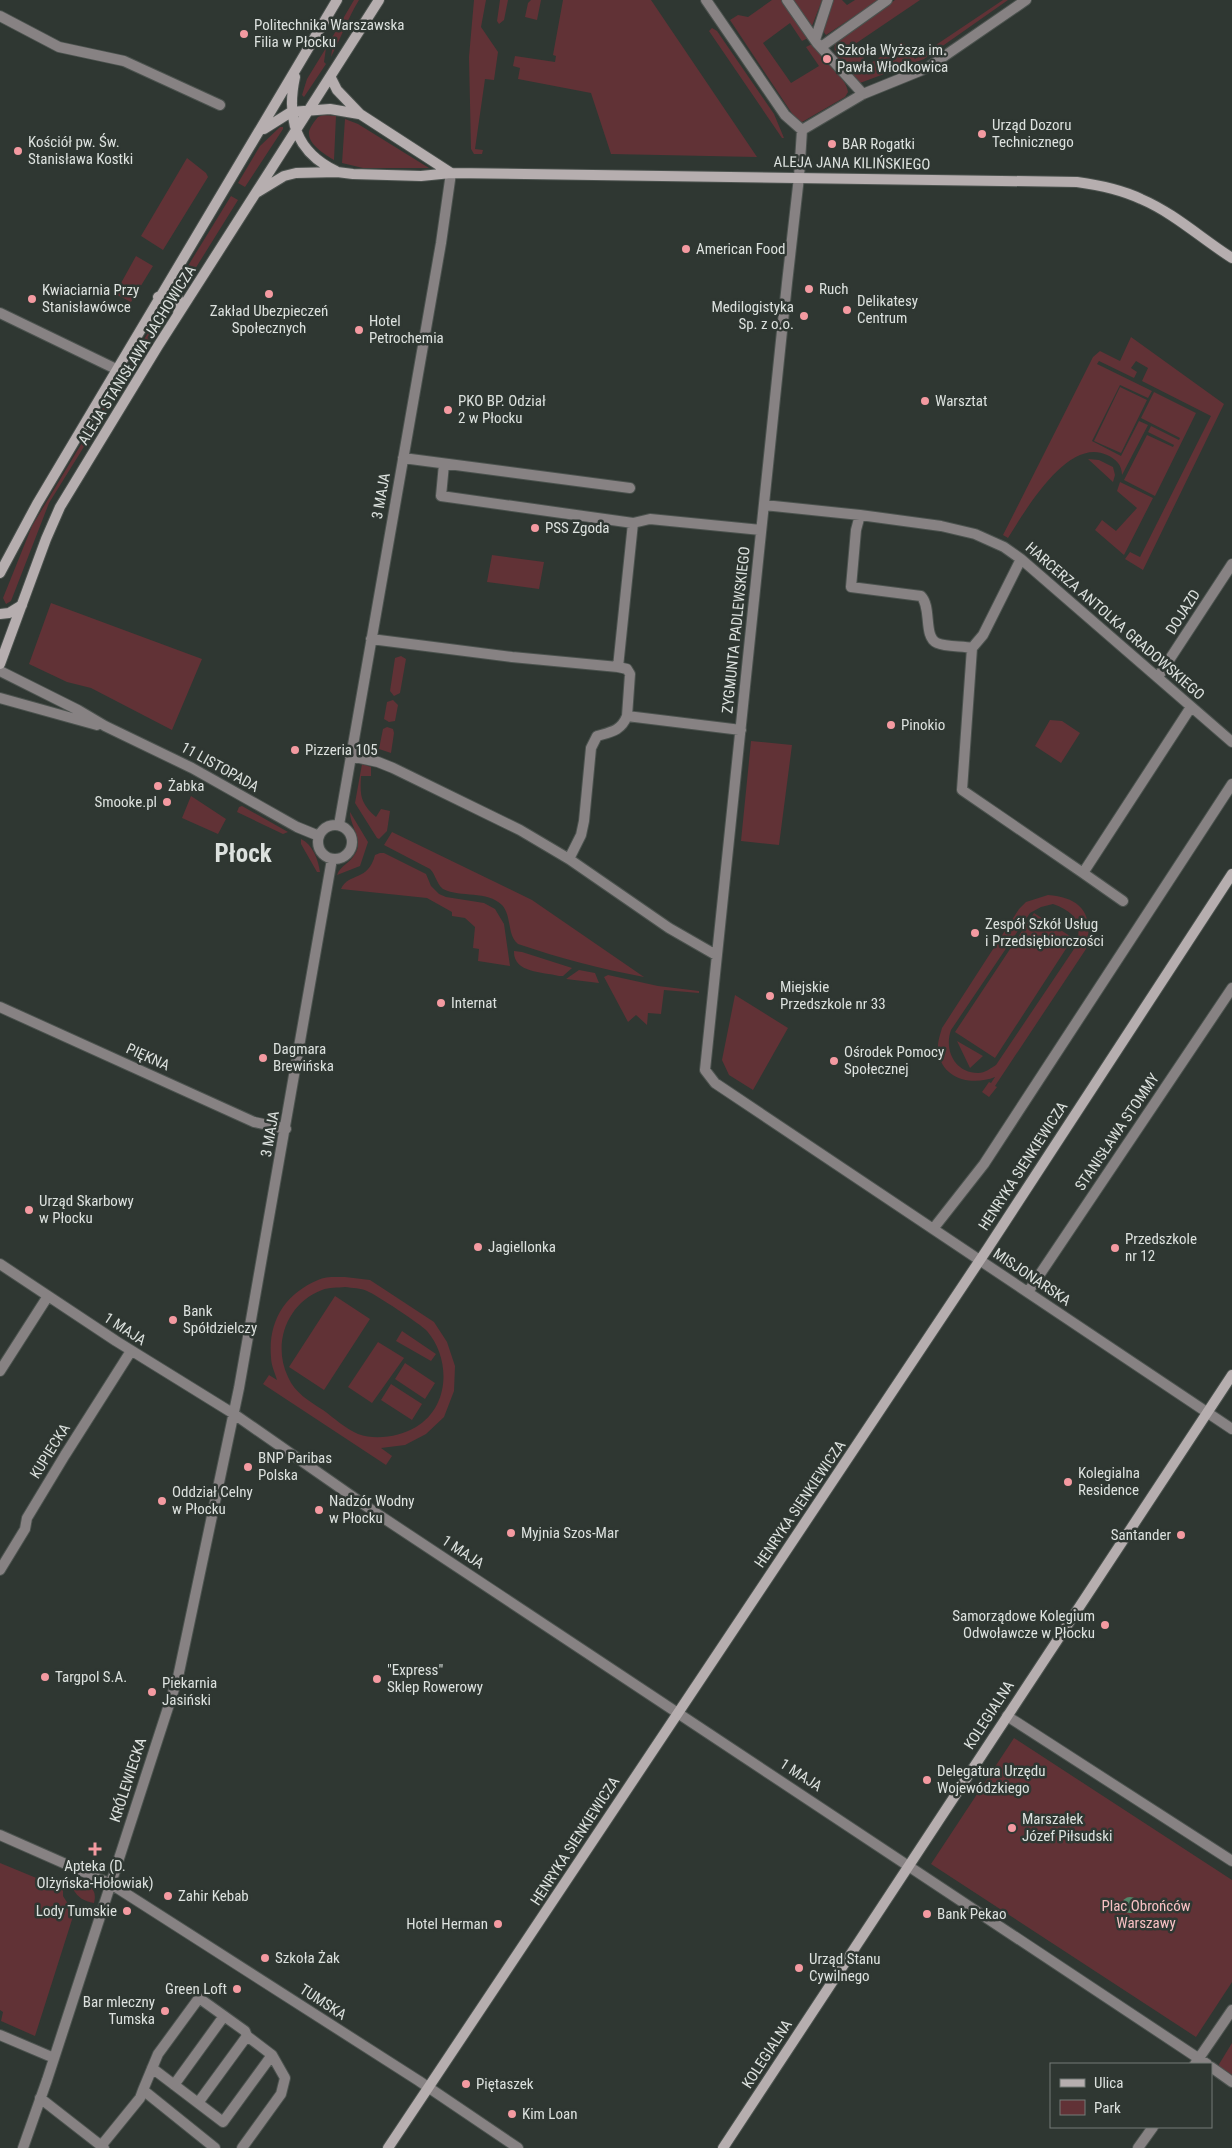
<svg xmlns="http://www.w3.org/2000/svg" width="1232" height="2148" font-family="'Roboto Condensed',sans-serif">
<rect width="100%" height="100%" fill="#2f3732"/>
<path fill="#613236" fill-rule="evenodd" d="M354,0H359C348,18 341,38 331,57L333,43L330,41Z
M474,0H486L481,27L498,52L494,80L485,79L475,149L483,150L482,154H474L471,149L469,57Z
M500,0H508L504,20L499,24L497,21Z
M531,0H541L537,20L525,17L528,3Z
M563,0H651L757,157L611,154L591,93L518,79L520,68L513,66L515,56L555,62L556,56L553,55Z
M772,0H782L808,38L802,41L790,23L763,43L791,83L819,66L806,47L812,44C822,56 846,77 848,92L845,97L802,122L797,121L730,20L738,15L748,17Z
M792,0H822L812,26L808,24Z
M832,0H842L847,5L855,0H879L826,35L823,31Z
M895,0H920L855,44L868,65L903,42L915,59L1003,0H1008L924,59L860,83C850,72 827,56 837,40Z
M712,28L717,31L774,114L784,138H782L709,31Z
M326,48L324,62L326,64L304,97L302,95L307,79Z
M323,115L336,116L334,160C326,155 309,145 309,134C308,129 315,121 318,117Z
M345,119L358,124L429,168H363L342,163Z
M280,127H283V129L245,187L238,183L260,146Z
M187,158L206,173L208,177L163,250L141,236Z
M231,196L238,200L182,290L175,287Z
M136,256L153,266L131,302L115,294Z
M166,303L172,305L49,503L11,601L6,604L3,598L32,526Z
M1131,337L1224,404L1143,570L1125,559L1130,552L1140,557L1211,416L1142,381L1148,368L1136,361L1131,368L1137,372L1134,378L1099,361L1097,364L1152,391L1148,398L1120,385L1092,441L1121,456L1139,421L1148,425L1122,475C1122,465 1116,459 1107,455C1068,436 1025,511 1008,538L1003,535L1093,357L1100,351L1120,361Z
M1120,387L1147,400L1121,453L1094,441Z
M1154,392L1196,413L1155,496L1124,480L1147,435L1173,447L1174,445L1148,432L1151,426L1179,440L1180,438L1141,418Z
M1088,459L1099,460L1113,467L1115,475L1113,482Z
M1120,482L1153,498L1124,555L1095,530L1102,520L1116,531L1137,508L1117,491Z
M492,555L544,562L539,589L487,582Z
M51,603L202,659L172,730L91,688L67,682L29,664Z
M401,656L406,659L400,693L394,696L390,691L395,658Z
M393,700L398,705L395,721L389,722L384,719L387,702Z
M1050,720L1062,721L1080,733L1061,763L1035,746Z
M387,727L393,729L394,733L391,753L379,749L383,729Z
M751,741L792,745L779,845L741,841Z
M362,764L371,767V776H361C360,795 360,803 376,817L381,809L390,811L387,831L379,839L377,838L355,803Z
M191,796L226,819L218,834L182,818Z
M242,806L288,832L283,834L237,812L239,807Z
M350,812L368,842L360,866L337,875C341,865 350,863 355,854C364,840 350,827 350,812Z
M392,832L532,900L644,977C601,969 559,958 518,944C507,936 512,916 502,905C487,890 461,898 443,889C436,883 436,875 430,869L384,845Z
M301,839C313,845 318,859 320,872H317L301,844Z
M380,853H384L426,874L431,886L439,894L446,897L484,903L495,909L504,924L510,966L478,961L479,949L473,948L475,927L465,918L452,916V912L427,898L341,889C349,872 368,882 375,855Z
M1048,895C1083,898 1094,915 1086,949L995,1086L997,1087L989,1097L982,1092L989,1082L991,1083L995,1077C973,1086 942,1080 938,1051C937,1043 940,1035 942,1028L1019,909L1026,902ZM1053,904C1075,912 1083,922 1076,946L996,1065C991,1068 985,1073 978,1073C954,1073 944,1049 951,1030L1030,913L1041,907Z
M1034,913L1073,938L995,1058L955,1032Z
M514,951L522,952L572,968L563,976H559C542,972 513,973 514,951Z
M579,970L595,973L599,983L566,979Z
M608,975L658,986L699,991V993L664,990L661,1014L648,1013L647,1025L636,1015L628,1022L604,977Z
M735,995L788,1028L753,1090L729,1075L722,1060Z
M957,1041L983,1056L970,1068Z
M345,1277L370,1280L434,1322L447,1342L455,1366L454,1391L444,1417L426,1434L405,1445L381,1448L392,1456L386,1465L263,1384L269,1375L277,1380C275,1373 271,1365 271,1357C268,1321 285,1294 318,1280C325,1276 337,1277 345,1277ZM345,1287C352,1288 361,1288 367,1291C375,1294 422,1325 427,1331C451,1359 450,1407 416,1427C400,1436 377,1441 358,1434C346,1429 334,1418 323,1410C309,1401 295,1393 288,1377C272,1344 287,1303 322,1290C329,1287 338,1288 345,1287Z
M335,1296L370,1319L324,1390L289,1367Z
M402,1331L436,1354L431,1361L396,1341Z
M378,1342L404,1358L372,1403L348,1387Z
M405,1363L435,1383L425,1399L395,1379Z
M391,1384L422,1404L412,1420L381,1400Z
M1014,1738L1232,1880V1982L1196,2037L931,1864Z
M0,1863L63,1889V1896L70,1907H76L35,2036L1,2021L3,2012L0,2010Z
M76,1879C88,1884 98,1888 94,1903C84,1901 78,1898 73,1889Z
M1232,2043V2075L1218,2066Z"/>
<path fill="#518668" d="M1122 1905a8 8 0 1 1 16 0a8 8 0 1 1-16 0Z"/>
<g fill="none" stroke-linecap="round" stroke-linejoin="round">
<g stroke="#4b524e" stroke-width="12">
<path id="street" d="M706,0L785,115L802,130
M787,0L817,43L863,94
M1026,0L927,68L863,94L802,130L799,177L787,283L705,1070L715,1083L1232,1429
M0,16L59,47L124,61L220,105
M815,40L828,0
M821,47L887,0
M0,313L116,369
M403,458L630,488
M444,464L441,496L633,523L650,519L761,530
M764,505L860,515L941,526L975,534L1004,547L1021,559L1232,742
M860,515L856,530L851,587L921,596C932,607 923,637 937,643C946,647 962,646 972,648L983,635L1021,559
M371,639L512,657L618,667
M972,648L962,790L1083,873
M0,671L78,710L105,726L192,768L297,827L319,836
M1158,677L1232,564
M0,698L97,725
M627,716L630,674L627,669L618,667L633,523
M350,756L378,762L393,768L520,830L569,859L669,928L716,955
M318 842a17 17 0 1 1 34 0a17 17 0 1 1-34 0Z
M339,825L441,243L451,173
M569,859L581,835L584,821L591,748L597,736C611,732 621,731 627,716L741,730
M1123,901L1083,873L1191,707
M0,1007L254,1122L286,1129
M933,1229L984,1164L1232,784
M0,1264L116,1341L234,1414L379,1515L1207,2064
M1028,1292L1232,988
M0,1371L48,1296
M0,1570L25,1529L27,1518L65,1455L131,1351
M1007,1716L1232,1861
M0,1835L111,1884L419,2081L518,2148
M0,2035L54,2058
M1195,2064L1232,2010
M1211,2067L1232,2082
M152,2068L223,2122L272,2055
M174,2085L224,2016
M143,2090L158,2054L199,1998L245,2031L247,2036L272,2055L285,2078L281,2094L242,2148
M40,2098L104,2148
M198,2103L247,2036
M101,2146L140,2098L143,2090L215,2148
M23,2148L47,2080L178,1677L239,1388L332,859
M1138,2148L1153,2127"/>
</g>
<g stroke="#4b524e" stroke-width="12">
<path id="secondary" d="M295,77C286,119 296,152 336,171
M331,78L337,90L360,114L451,173
M264,129L291,112L330,109L359,114
M256,193L284,176L296,173L337,172L353,174L421,176L451,173L1077,182C1099,185 1120,189 1141,199C1174,213 1202,239 1232,258
M158,297L166,293L177,297L180,304L178,314
M0,573L37,504L337,0
M0,614L9,613L22,605
M0,664L46,539L60,507L158,346L379,0
M388,2148L988,1248L1232,874
M723,2148L1232,1375"/>
</g>
<use href="#street" stroke="#878283" stroke-width="10"/>
<use href="#secondary" stroke="#b6aeaf" stroke-width="10"/>
</g>
<g fill="#f49aa1" stroke="#2f3732" stroke-width="2">
<circle cx="244" cy="34" r="5"/>
<circle cx="827" cy="59" r="5"/>
<circle cx="982" cy="134" r="5"/>
<circle cx="832" cy="144" r="5"/>
<circle cx="18" cy="151" r="5"/>
<circle cx="686" cy="249" r="5"/>
<circle cx="809" cy="289" r="5"/>
<circle cx="269" cy="294" r="5"/>
<circle cx="32" cy="299" r="5"/>
<circle cx="847" cy="310" r="5"/>
<circle cx="804" cy="316" r="5"/>
<circle cx="359" cy="330" r="5"/>
<circle cx="925" cy="401" r="5"/>
<circle cx="448" cy="410" r="5"/>
<circle cx="535" cy="528" r="5"/>
<circle cx="891" cy="725" r="5"/>
<circle cx="295" cy="750" r="5"/>
<circle cx="158" cy="786" r="5"/>
<circle cx="167" cy="802" r="5"/>
<circle cx="975" cy="933" r="5"/>
<circle cx="770" cy="996" r="5"/>
<circle cx="441" cy="1003" r="5"/>
<circle cx="263" cy="1058" r="5"/>
<circle cx="834" cy="1061" r="5"/>
<circle cx="29" cy="1210" r="5"/>
<circle cx="478" cy="1247" r="5"/>
<circle cx="1115" cy="1248" r="5"/>
<circle cx="173" cy="1320" r="5"/>
<circle cx="248" cy="1467" r="5"/>
<circle cx="1068" cy="1482" r="5"/>
<circle cx="162" cy="1501" r="5"/>
<circle cx="319" cy="1510" r="5"/>
<circle cx="511" cy="1533" r="5"/>
<circle cx="1181" cy="1535" r="5"/>
<circle cx="1105" cy="1625" r="5"/>
<circle cx="45" cy="1677" r="5"/>
<circle cx="377" cy="1679" r="5"/>
<circle cx="152" cy="1692" r="5"/>
<circle cx="927" cy="1780" r="5"/>
<circle cx="1012" cy="1828" r="5"/>
<path d="M92.5 1841.5h5v5h5v5h-5v5h-5v-5h-5v-5h5z"/>
<circle cx="168" cy="1896" r="5"/>
<circle cx="127" cy="1911" r="5"/>
<circle cx="927" cy="1914" r="5"/>
<circle cx="498" cy="1924" r="5"/>
<circle cx="265" cy="1958" r="5"/>
<circle cx="799" cy="1968" r="5"/>
<circle cx="237" cy="1989" r="5"/>
<circle cx="165" cy="2011" r="5"/>
<circle cx="466" cy="2084" r="5"/>
<circle cx="512" cy="2114" r="5"/>
</g>
<g text-anchor="middle" dominant-baseline="central" stroke-width="5" stroke-linejoin="round" paint-order="stroke">
<g font-size="15" fill="#dce1de" stroke="#2f3732" text-anchor="start">
<text x="254" y="25">Politechnika Warszawska<tspan x="254" dy="17">Filia w Płocku</tspan></text>
<text x="837" y="50">Szkoła Wyższa im.<tspan x="837" dy="17">Pawła Włodkowica</tspan></text>
<text x="992" y="125">Urząd Dozoru<tspan x="992" dy="17">Technicznego</tspan></text>
<text x="28" y="142">Kościół pw. Św.<tspan x="28" dy="17">Stanisława Kostki</tspan></text>
<text x="842" y="144">BAR Rogatki</text>
<text x="696" y="249">American Food</text>
<text x="819" y="289">Ruch</text>
<text x="42" y="290">Kwiaciarnia Przy<tspan x="42" dy="17">Stanisławówce</tspan></text>
<text x="857" y="301">Delikatesy<tspan x="857" dy="17">Centrum</tspan></text>
<text x="794" y="307" text-anchor="end">Medilogistyka<tspan x="794" dy="17">Sp. z o.o.</tspan></text>
<text x="269" y="311" text-anchor="middle">Zakład Ubezpieczeń<tspan x="269" dy="17">Społecznych</tspan></text>
<text x="369" y="321">Hotel<tspan x="369" dy="17">Petrochemia</tspan></text>
<text x="458" y="401">PKO BP. Odział<tspan x="458" dy="17">2 w Płocku</tspan></text>
<text x="935" y="401">Warsztat</text>
<text x="545" y="528">PSS Zgoda</text>
<text x="901" y="725">Pinokio</text>
<text x="305" y="750">Pizzeria 105</text>
<text x="168" y="786">Żabka</text>
<text x="157" y="802" text-anchor="end">Smooke.pl</text>
<text x="985" y="924">Zespół Szkół Usług<tspan x="985" dy="17">i Przedsiębiorczości</tspan></text>
<text x="780" y="987">Miejskie<tspan x="780" dy="17">Przedszkole nr 33</tspan></text>
<text x="451" y="1003">Internat</text>
<text x="273" y="1049">Dagmara<tspan x="273" dy="17">Brewińska</tspan></text>
<text x="844" y="1052">Ośrodek Pomocy<tspan x="844" dy="17">Społecznej</tspan></text>
<text x="39" y="1201">Urząd Skarbowy<tspan x="39" dy="17">w Płocku</tspan></text>
<text x="1125" y="1239">Przedszkole<tspan x="1125" dy="17">nr 12</tspan></text>
<text x="488" y="1247">Jagiellonka</text>
<text x="183" y="1311">Bank<tspan x="183" dy="17">Spółdzielczy</tspan></text>
<text x="258" y="1458">BNP Paribas<tspan x="258" dy="17">Polska</tspan></text>
<text x="1078" y="1473">Kolegialna<tspan x="1078" dy="17">Residence</tspan></text>
<text x="172" y="1492">Oddział Celny<tspan x="172" dy="17">w Płocku</tspan></text>
<text x="329" y="1501">Nadzór Wodny<tspan x="329" dy="17">w Płocku</tspan></text>
<text x="521" y="1533">Myjnia Szos-Mar</text>
<text x="1171" y="1535" text-anchor="end">Santander</text>
<text x="1095" y="1616" text-anchor="end">Samorządowe Kolegium<tspan x="1095" dy="17">Odwoławcze w Płocku</tspan></text>
<text x="387" y="1670">"Express"<tspan x="387" dy="17">Sklep Rowerowy</tspan></text>
<text x="55" y="1677">Targpol S.A.</text>
<text x="162" y="1683">Piekarnia<tspan x="162" dy="17">Jasiński</tspan></text>
<text x="937" y="1771">Delegatura Urzędu<tspan x="937" dy="17">Wojewódzkiego</tspan></text>
<text x="1022" y="1819">Marszałek<tspan x="1022" dy="17">Józef Piłsudski</tspan></text>
<text x="95" y="1866" text-anchor="middle">Apteka (D.<tspan x="95" dy="17">Olżyńska-Hołowiak)</tspan></text>
<text x="178" y="1896">Zahir Kebab</text>
<text x="117" y="1911" text-anchor="end">Lody Tumskie</text>
<text x="937" y="1914">Bank Pekao</text>
<text x="488" y="1924" text-anchor="end">Hotel Herman</text>
<text x="275" y="1958">Szkoła Żak</text>
<text x="809" y="1959">Urząd Stanu<tspan x="809" dy="17">Cywilnego</tspan></text>
<text x="227" y="1989" text-anchor="end">Green Loft</text>
<text x="155" y="2002" text-anchor="end">Bar mleczny<tspan x="155" dy="17">Tumska</tspan></text>
<text x="476" y="2084">Piętaszek</text>
<text x="522" y="2114">Kim Loan</text>
</g>
<g font-size="15" fill="#dce1de" stroke="#2f3732">
<text transform="translate(852 163) rotate(1)">ALEJA JANA KILIŃSKIEGO</text>
<text transform="translate(137 355) rotate(-58)">ALEJA STANISŁAWA JACHOWICZA</text>
<text transform="translate(381 496) rotate(-80)">3 MAJA</text>
<text transform="translate(1183 612) rotate(-57)">DOJAZD</text>
<text transform="translate(1115 621) rotate(41)">HARCERZA ANTOLKA GRADOWSKIEGO</text>
<text transform="translate(736 630) rotate(-84)">ZYGMUNTA PADLEWSKIEGO</text>
<text transform="translate(220 767) rotate(29)">11 LISTOPADA</text>
<text transform="translate(148 1057) rotate(24)">PIĘKNA</text>
<text transform="translate(1117 1132) rotate(-56)">STANISŁAWA STOMMY</text>
<text transform="translate(270 1134) rotate(-80)">3 MAJA</text>
<text transform="translate(1023 1166) rotate(-57)">HENRYKA SIENKIEWICZA</text>
<text transform="translate(1032 1277) rotate(34)">MISJONARSKA</text>
<text transform="translate(125 1329) rotate(33)">1 MAJA</text>
<text transform="translate(50 1451) rotate(-58)">KUPIECKA</text>
<text transform="translate(800 1504) rotate(-56)">HENRYKA SIENKIEWICZA</text>
<text transform="translate(463 1552) rotate(34)">1 MAJA</text>
<text transform="translate(989 1715) rotate(-57)">KOLEGIALNA</text>
<text transform="translate(801 1775) rotate(33)">1 MAJA</text>
<text transform="translate(128 1780) rotate(-72)">KRÓLEWIECKA</text>
<text transform="translate(575 1841) rotate(-57)">HENRYKA SIENKIEWICZA</text>
<text transform="translate(323 2002) rotate(33)">TUMSKA</text>
<text transform="translate(767 2054) rotate(-57)">KOLEGIALNA</text>
</g>
<g font-size="15" fill="#f6c0c3" stroke="#2f3732">
<text x="1146" y="1906">Plac Obrońców<tspan x="1146" dy="17">Warszawy</tspan></text>
</g>
<g font-size="25" font-weight="bold" fill="#dce1de" stroke="#2f3732">
<text x="243" y="853">Płock</text>
</g>
</g>
<rect x="1050" y="2063" width="162" height="65" fill="#2f3732" stroke="#747b77"/>
<rect x="1060" y="2079" width="25" height="8" fill="#b6aeaf" stroke="#747b77"/>
<text x="1094" y="2088" font-size="15" fill="#dce1de">Ulica</text>
<rect x="1060" y="2100" width="25" height="15" fill="#613236" stroke="#747b77"/>
<text x="1094" y="2113" font-size="15" fill="#dce1de">Park</text>
</svg>
